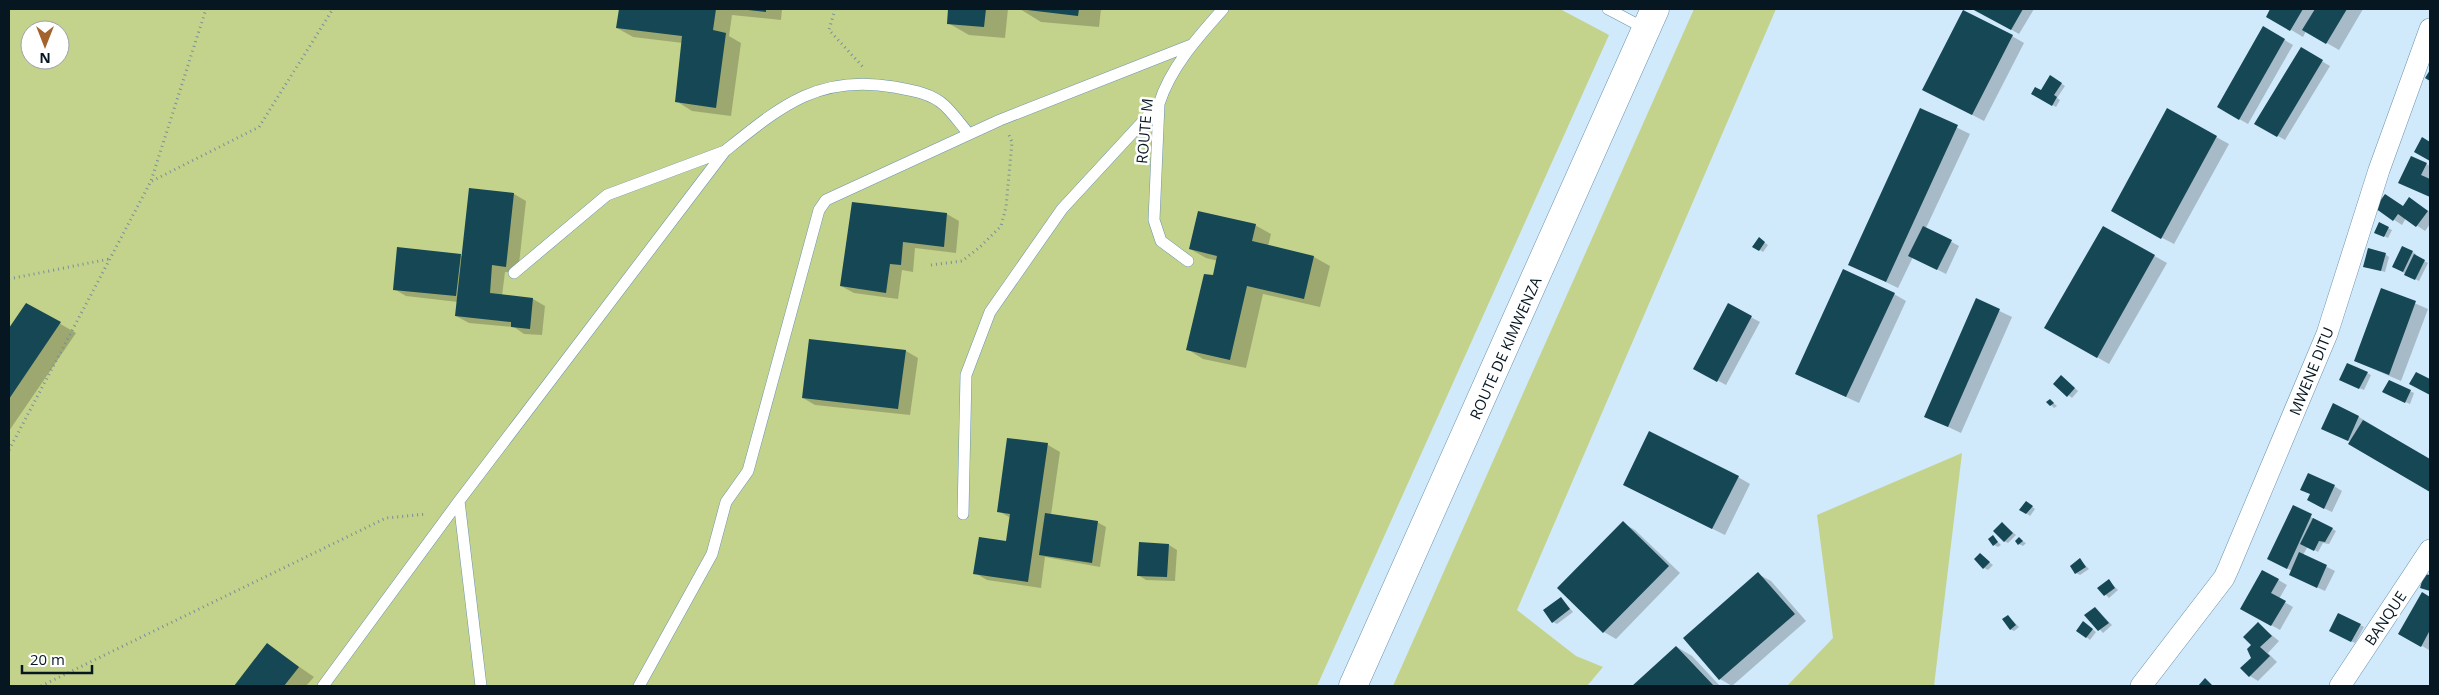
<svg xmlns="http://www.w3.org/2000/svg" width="2439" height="695" font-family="'Open Sans',sans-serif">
<rect width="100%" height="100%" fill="#d0e9fb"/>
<path fill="#c4d38b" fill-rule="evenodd" d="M9,9H1560L1609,35L1317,686H9ZM30,30H60V60H30Z
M1694,9H1776L1517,610L1576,656L1603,667L1587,686H1393Z
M1962,453L1934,686H1787L1833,638L1817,515Z"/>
<path fill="#0003" d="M620,9H782L781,20L732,15L729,36L741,43L731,116L692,111L676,101L683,43L633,37L617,28Z
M949,9H1008L1005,38L969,35L948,23Z
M1020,9H1101L1099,27L1041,22Z
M1975,9H2034L2019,34Z
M2272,9H2363L2339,50L2306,31L2303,37L2268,16Z
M2264,28L2293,45L2248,124L2218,107Z
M2012,36L2024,43L1984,121L1924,90Z
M2301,49L2330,66L2285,140L2256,123Z
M2051,77L2065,86L2057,98L2060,100L2056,107L2033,93L2041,92Z
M1921,110L1970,134L1926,228L1959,246L1946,274L1913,257L1898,288L1849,264Z
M2167,110L2229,144L2174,244L2124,218Z
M2426,164L2430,166V195L2407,185Z
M514,194L526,201L518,273L505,272L502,296L533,299L545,306L542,335L524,334L514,327L469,323L456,316L458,302L406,296L394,289L398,249L463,256Z
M853,203L947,214L959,221L956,253L915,248L913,272L902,270L898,299L854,293L841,286Z
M2418,204L2430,212V224L2425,231L2406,218L2402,225L2376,208L2404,207Z
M2380,224L2392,230L2388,238L2376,232Z
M1255,225L1271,234L1268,246L1314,257L1330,266L1320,307L1263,294L1246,368L1203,359L1187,349L1214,277L1218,261L1206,258L1190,249Z
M2103,227L2167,263L2109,364L2046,328Z
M1759,239L1768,245L1763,252L1754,246Z
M2412,252L2416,254L2415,256L2428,263L2419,281L2397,269Z
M2385,254L2389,257L2385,272L2364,266Z
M2382,289L2428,309L2401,381L2355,361Z
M1894,294L1906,301L1859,403L1809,380Z
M1976,300L2012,317L1961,433L1925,416Z
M26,304L76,333L9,431V330Z
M1728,305L1760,322L1726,385L1695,368Z
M810,341L906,351L918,358L910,415L815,405L803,398Z
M2367,373L2371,375L2364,390L2344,382Z
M2065,379L2078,391L2072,398L2055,384Z
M2389,381L2414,393L2410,404L2388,394Z
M2050,400L2057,406L2054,408L2051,405Z
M2333,405L2359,417L2430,460V490L2350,444L2351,442L2331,433Z
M1048,445L1060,452L1051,515L1097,522L1106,527L1100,567L1045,557L1041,588L987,580L975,573L1007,543L1011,518L998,511Z
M1738,477L1750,484L1725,535L1636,491Z
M2334,486L2342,491L2332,512L2317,505L2311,495Z
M2030,505L2035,509L2030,516L2026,513Z
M2293,507L2336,531L2329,544L2323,543L2318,552L2308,546L2303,555L2335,571L2325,591L2299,579L2292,571L2277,563Z
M1623,523L1635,530L1680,573L1616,639L1604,632Z
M2003,524L2016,535L2008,543L2004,541Z
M1993,537L2001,545L1998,547L1994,545Z
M2019,539L2026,543L2023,546L2019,544Z
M1169,545L1177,550L1175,581L1146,580L1138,575Z
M1980,555L1993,565L1988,570L1984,568Z
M2080,560L2089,569L2080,575L2076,573Z
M2263,571L2287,585L2279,599L2293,607L2280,630L2241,608Z
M1758,574L1771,581L1806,621L1732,686L1720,679Z
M2109,581L2118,590L2109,598L2099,588Z
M2422,594L2430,598L2429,650L2400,633Z
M1561,598L1573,612L1557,624L1553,622Z
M2095,608L2112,625L2103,633L2086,615Z
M2339,614L2364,627L2355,643L2330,631Z
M2008,616L2019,627L2014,631L2010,629Z
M2258,624L2279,641L2268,653L2277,662L2258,681L2250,676L2253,645Z
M2087,625L2096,632L2090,640L2078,630Z
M268,645L314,677L306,686H236Z
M1677,647L1692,656L1720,686H1634Z"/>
<path fill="#154754" d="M619,9H716L713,30L726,33L716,108L675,102L682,36L616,28Z
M748,9H766V12L748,10Z
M948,9H986L984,27L947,24Z
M1019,9H1079L1078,16Z
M1972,9H2023L2011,30Z
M2270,9H2303L2290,31L2266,17Z
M2315,9H2347L2326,44L2302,30Z
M1963,10L2013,35L1972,115L1922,90Z
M2263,26L2285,39L2239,120L2217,107Z
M2301,47L2323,60L2277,137L2254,124Z
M2430,70V81L2425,78Z
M2050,75L2062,83L2054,95L2057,97L2052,106L2031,94L2035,87L2041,90Z
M1920,108L1958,125L1886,282L1848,265Z
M2167,108L2217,136L2161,239L2111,211Z
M2422,137L2430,142V161L2414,152Z
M2411,156L2427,163L2421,175L2430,179V197L2398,183Z
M469,188L514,193L506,267L492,265L490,293L533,298L530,329L511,327V322L455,316Z
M2385,194L2403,206L2409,197L2428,211L2416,227L2398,214L2393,221L2375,208Z
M852,202L947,213L944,247L903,242L901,265L890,264L886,293L840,286Z
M1198,211L1256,224L1252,241L1314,256L1304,299L1247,286L1230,360L1186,350L1204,274L1213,275L1217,256L1189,249Z
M2379,222L2389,227L2384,237L2374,233Z
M1923,226L1952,240L1937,270L1908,256Z
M2103,226L2155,255L2097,358L2044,328Z
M1759,237L1765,242L1759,251L1752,247Z
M2402,246L2413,251L2403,272L2392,267Z
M397,247L461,254L456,296L393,290Z
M2368,248L2386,253L2381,271L2363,267Z
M2414,254L2425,260L2415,280L2404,275Z
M1843,269L1895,293L1846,397L1795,374Z
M2381,288L2416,301L2389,375L2354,361Z
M1976,298L2000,309L1948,427L1924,417Z
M26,303L61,322L9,399V328Z
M1728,303L1752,316L1717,382L1693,369Z
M809,339L906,350L898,409L802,398Z
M2347,363L2368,372L2359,389L2339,380Z
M2416,372L2430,379V395L2409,384Z
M2061,375L2075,388L2067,397L2053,384Z
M2389,380L2411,390L2405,403L2382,392Z
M2050,399L2054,403L2050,406L2046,402Z
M2333,403L2359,416L2348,441L2321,429Z
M2363,420L2430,459V492L2348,444Z
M1649,431L1739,476L1712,529L1623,485Z
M1007,438L1048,443L1028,582L973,574L979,537L1006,541L1010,514L997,512Z
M2308,473L2335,485L2324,509L2307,500L2310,494L2300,490Z
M2026,501L2033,506L2026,514L2019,510Z
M2293,505L2312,514L2287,569L2267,559Z
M1045,513L1098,521L1092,563L1039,555Z
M2313,518L2333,528L2325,542L2319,541L2314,551L2300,544Z
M1623,521L1669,566L1603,633L1557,588Z
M2002,522L2013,533L2004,542L1993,531Z
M1993,535L1998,542L1993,546L1988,539Z
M2019,537L2023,541L2018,545L2015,541Z
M1139,542L1169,544L1167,577L1137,576Z
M2299,552L2327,565L2317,588L2289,575Z
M1980,553L1990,562L1983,569L1974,559Z
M2080,558L2086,567L2075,574L2070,566Z
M2262,570L2279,579L2271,593L2286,601L2271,626L2240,609Z
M1758,572L1795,614L1719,680L1683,638Z
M2424,574L2430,575V591L2420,588Z
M2109,579L2115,588L2104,596L2097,588Z
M2422,592L2430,597V630L2421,647L2398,634Z
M1561,597L1570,609L1552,623L1543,610Z
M2095,607L2109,623L2098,631L2084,615Z
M2338,613L2361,624L2351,642L2329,631Z
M2008,615L2016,625L2010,630L2002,619Z
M2083,621L2093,629L2086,638L2076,631Z
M2258,622L2272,636L2260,647L2270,656L2249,677L2240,668L2251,658L2247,649L2251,645L2243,637Z
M267,643L299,667L284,686H234Z
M1676,646L1714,686H1632Z
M2205,678L2213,686H2198Z"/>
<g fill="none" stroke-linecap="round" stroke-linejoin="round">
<g stroke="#6b93ae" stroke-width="12">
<path id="lane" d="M1608,9L1646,29
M1188,261L1161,241L1154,220L1159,104C1170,68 1198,37 1223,9
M514,273L607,195L725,151
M459,501L481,686
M963,514L966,375L990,312L1062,209L1159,104
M323,686L459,501L725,151C781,106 818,74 894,87C910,90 931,93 944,105C953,113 961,125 969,134
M639,686L712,554L726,502L748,471L819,210L826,200L1000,120L1191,45"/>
</g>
<g stroke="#6b93ae" stroke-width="22">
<path id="street" d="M2141,686L2224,578L2229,567L2327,334L2379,170L2430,29
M2340,686L2430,550"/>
</g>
<g stroke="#6b93ae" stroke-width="29">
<path id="secondary" d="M1353,686L1655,9"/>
</g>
<path stroke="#798e9c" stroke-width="3" stroke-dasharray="1 4" stroke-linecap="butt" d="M835,9L829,30L863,67
M152,181L259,127L333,9
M931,265L962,261L980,247L1001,226L1006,207L1012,142L1009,135
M9,279L109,259
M9,450L151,181L206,9
M41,686L386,518L427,514"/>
<use href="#lane" stroke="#fff" stroke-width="11"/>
<use href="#street" stroke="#fff" stroke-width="21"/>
<use href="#secondary" stroke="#fff" stroke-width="28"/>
</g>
<g text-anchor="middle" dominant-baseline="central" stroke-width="5" stroke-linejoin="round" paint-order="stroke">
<g font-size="15" fill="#071721" stroke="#fff">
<text transform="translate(1144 131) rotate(-85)">ROUTE M</text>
<text transform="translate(1505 348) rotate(-66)">ROUTE DE KIMWENZA</text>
<text transform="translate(2311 371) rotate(-68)">MWENE DITU</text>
<text transform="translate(2385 618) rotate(-56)">BANQUE</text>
</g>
</g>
<rect width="2439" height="695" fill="none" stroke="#071721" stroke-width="20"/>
<g transform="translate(45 45) rotate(180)"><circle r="24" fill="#ffffff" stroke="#9ca2a6"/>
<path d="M0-4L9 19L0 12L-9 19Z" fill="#a3632c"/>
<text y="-8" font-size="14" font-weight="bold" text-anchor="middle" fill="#071721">N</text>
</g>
<path d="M22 665v8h70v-8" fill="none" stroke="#071721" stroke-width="2.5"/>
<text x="30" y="665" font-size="15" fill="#071721" stroke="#ffffff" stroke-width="4" paint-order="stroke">20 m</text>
</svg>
